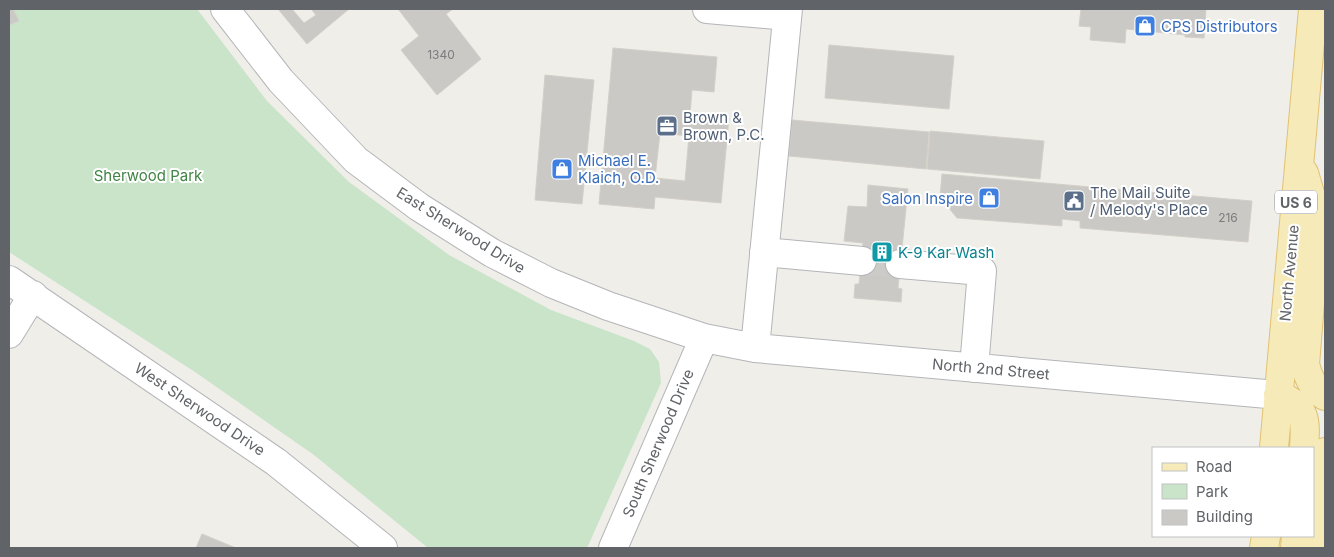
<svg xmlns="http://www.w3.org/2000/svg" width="1334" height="557" font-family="Inter,sans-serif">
<rect width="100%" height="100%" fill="#f0eee9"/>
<path fill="#c9e4c9" d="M9,9H197L267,101L349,182L449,255L551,310L634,341L650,349L659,362L661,383L587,548H428L314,455L195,372L9,252Z"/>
<path fill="#cbc9c5" stroke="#d4d0c8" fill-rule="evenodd" d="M9,9H13L19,21L9,25Z
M278,9H292L304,23L316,15L311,9H349L307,44Z
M398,9H453L446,14L481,59L437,95L401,50L419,36Z
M1081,9H1206L1204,38L1185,37V35L1126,29L1125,43L1090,40L1091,27L1079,26Z
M829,45L954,56L949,109L825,98Z
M613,48L717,57L714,92L692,90L690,115L729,118L721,203L655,197L654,209L599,204ZM660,133L689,136L685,181L655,178Z
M545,75L594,80L582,204L535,200Z
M792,120L929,132L926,169L789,156Z
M930,131L1044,141L1040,179L927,169Z
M942,174L1252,201L1248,242L1080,228V221L1062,219V226L957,218L940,197Z
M868,185L908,189L898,288L902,289L901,302L854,298L855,284H859L863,243L844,241L848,206L867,207Z
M202,534L236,548H196Z"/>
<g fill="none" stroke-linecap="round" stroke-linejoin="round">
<path stroke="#cccbc8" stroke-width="28" stroke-dasharray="28 14" stroke-linecap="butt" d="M862,261L900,264"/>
<g stroke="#b4b5b9" stroke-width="30">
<path id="minor" d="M225,9L281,81L356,160L419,207L492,253L551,283L608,306L704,338L755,348L1278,395
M707,9L787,16
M764,252L862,261
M900,264L982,271L974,368
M9,280L276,462L383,548
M9,334L33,295
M755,348L788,9
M613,548L704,338"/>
</g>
<g stroke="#e1c171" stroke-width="30">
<path id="major" d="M1304,173L1317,217L1305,364C1308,378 1313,389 1325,396
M1278,395C1307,406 1306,421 1304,448
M1274,448L1313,9
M1264,548L1266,536
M1295,548L1296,536
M1317,548L1325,452"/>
</g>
<use href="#minor" stroke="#fff" stroke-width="28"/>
<use href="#major" stroke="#f6ebb8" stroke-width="28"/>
</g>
<defs>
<g id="shop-square" transform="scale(1.125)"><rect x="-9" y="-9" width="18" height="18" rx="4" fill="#3f7fe0" stroke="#fff"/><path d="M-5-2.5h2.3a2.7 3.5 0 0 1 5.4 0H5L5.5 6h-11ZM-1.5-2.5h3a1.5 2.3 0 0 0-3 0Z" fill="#fff"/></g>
<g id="office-square" transform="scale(1.125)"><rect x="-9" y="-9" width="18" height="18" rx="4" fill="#5c6f8a" stroke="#fff"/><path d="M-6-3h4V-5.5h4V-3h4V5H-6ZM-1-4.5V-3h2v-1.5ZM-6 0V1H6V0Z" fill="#fff"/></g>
<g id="civic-square" transform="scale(1.125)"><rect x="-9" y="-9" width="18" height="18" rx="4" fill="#5c6f8a" stroke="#fff"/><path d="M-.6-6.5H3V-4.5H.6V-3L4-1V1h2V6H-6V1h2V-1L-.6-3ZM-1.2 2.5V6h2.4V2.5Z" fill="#fff"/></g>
<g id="building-square" transform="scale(1.125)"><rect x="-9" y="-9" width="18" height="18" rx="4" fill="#0f9aa8" stroke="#fff"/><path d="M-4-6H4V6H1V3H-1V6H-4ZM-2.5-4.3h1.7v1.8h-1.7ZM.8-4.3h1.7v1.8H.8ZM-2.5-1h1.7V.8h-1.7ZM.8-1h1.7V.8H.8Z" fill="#fff"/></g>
</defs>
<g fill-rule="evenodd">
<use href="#shop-square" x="1145" y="26"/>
<use href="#office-square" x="667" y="126"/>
<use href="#shop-square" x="562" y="169"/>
<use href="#shop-square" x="989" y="198"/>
<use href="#civic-square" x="1074" y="201"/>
<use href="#building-square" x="882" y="252"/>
</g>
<g text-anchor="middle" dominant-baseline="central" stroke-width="4" stroke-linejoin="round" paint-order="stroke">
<g font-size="12" fill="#7b7c7e">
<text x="441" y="54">1340</text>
<text x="1228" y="217">216</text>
</g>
<rect fill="#fff" stroke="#909295" stroke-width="1" x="1275" y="190.5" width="42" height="23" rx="4"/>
<g font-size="14" font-weight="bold" fill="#606367">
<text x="1296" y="202">US 6</text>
</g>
<g font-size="15" fill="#366cbe" stroke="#fff" text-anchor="start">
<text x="1161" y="26">CPS Distributors</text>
<text x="578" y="160">Michael E.<tspan x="578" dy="17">Klaich, O.D.</tspan></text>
<text x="973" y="198" text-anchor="end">Salon Inspire</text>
</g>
<g font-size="15" fill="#4e5e75" stroke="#fff" text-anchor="start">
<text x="683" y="117">Brown &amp;<tspan x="683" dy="17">Brown, P.C.</tspan></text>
<text x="1090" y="192">The Mail Suite<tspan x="1090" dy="17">/ Melody's Place</tspan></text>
</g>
<g font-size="15" fill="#428445" stroke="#fff">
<text x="148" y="175">Sherwood Park</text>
</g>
<g font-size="15" fill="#606367" stroke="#fff">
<text transform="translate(461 230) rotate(32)">East Sherwood Drive</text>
<text transform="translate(1289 273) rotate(-85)">North Avenue</text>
<text transform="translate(991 369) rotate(5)">North 2nd Street</text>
<text transform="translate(200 409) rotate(34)">West Sherwood Drive</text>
<text transform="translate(658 443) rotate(-67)">South Sherwood Drive</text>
</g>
<g font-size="15" fill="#0d838f" stroke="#fff" text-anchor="start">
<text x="898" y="252">K-9 Kar Wash</text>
</g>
</g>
<rect width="1334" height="557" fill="none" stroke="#606367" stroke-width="20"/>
<rect x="1152" y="447" width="162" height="90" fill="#ffffff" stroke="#bfc1c2"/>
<rect x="1162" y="463" width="25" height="8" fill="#f6ebb8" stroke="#bfc1c2"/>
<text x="1196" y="472" font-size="15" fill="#606367">Road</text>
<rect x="1162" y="484" width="25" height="15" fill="#c9e4c9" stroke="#bfc1c2"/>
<text x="1196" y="497" font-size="15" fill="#606367">Park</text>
<rect x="1162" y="510" width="25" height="15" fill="#cbc9c5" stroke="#bfc1c2"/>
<text x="1196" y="522" font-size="15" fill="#606367">Building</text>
</svg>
